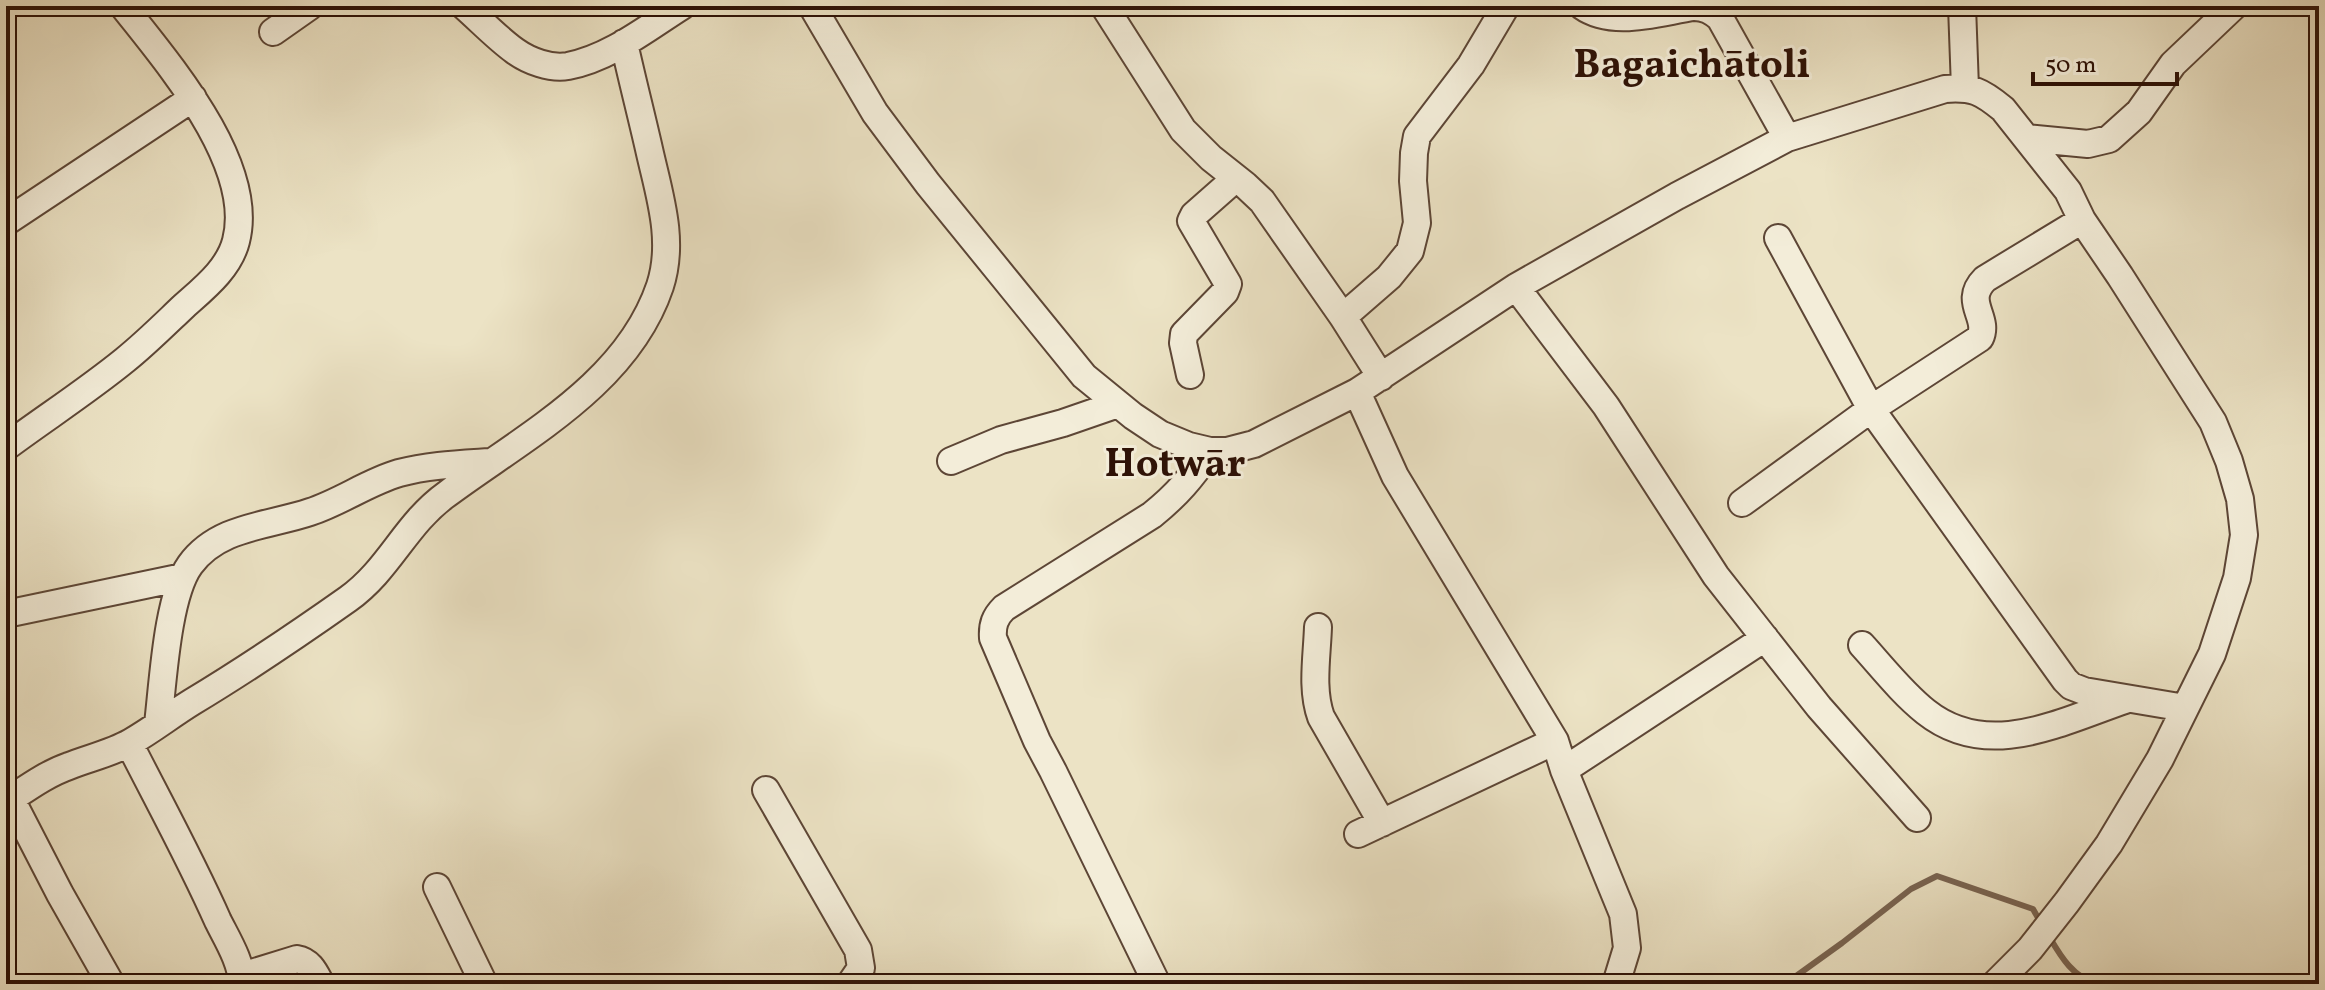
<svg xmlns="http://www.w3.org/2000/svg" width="2325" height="990" font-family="Vollkorn,serif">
<rect width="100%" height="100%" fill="#ece3c5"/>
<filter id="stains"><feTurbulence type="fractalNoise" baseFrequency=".0025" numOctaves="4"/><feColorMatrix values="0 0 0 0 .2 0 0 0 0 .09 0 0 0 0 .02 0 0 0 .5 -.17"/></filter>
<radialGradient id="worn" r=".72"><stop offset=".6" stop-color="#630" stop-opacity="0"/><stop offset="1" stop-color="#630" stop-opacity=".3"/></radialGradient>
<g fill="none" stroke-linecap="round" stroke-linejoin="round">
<path stroke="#796452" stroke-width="6" d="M2050,938C2061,957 2074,978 2097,984
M1785,984L1842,943L1911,889L1937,876L2033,909L2042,925"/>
<g stroke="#5d4636" stroke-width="30">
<path id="minor" d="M464,6C481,21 497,38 515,51C529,61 550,69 568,66C610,58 647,28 682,6
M812,6L875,113L928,184L1084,376L1133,416L1160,434L1189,446L1210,451H1227L1254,444L1357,392L1516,287L1677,196L1787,138L1945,89C1973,87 1981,91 2003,109L2068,191L2082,220L2120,276L2213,422L2229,461L2240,499L2244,535L2237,578L2212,654L2160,759L2109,844L2067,902L2030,949L1995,984
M1104,6L1183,130L1211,158L1245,185L1262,201L1343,317L1381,377
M1582,6C1613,28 1659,12 1694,7C1705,7 1712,11 1720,18L1787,138
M1962,6L1965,88
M273,32L310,6
M2026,138L2088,144L2109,139L2139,112L2173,64L2234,6
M6,222L193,98
M1778,238L1871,409L2065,680L2071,686L2084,691L2185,708
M1516,287L1606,406L1716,576L1819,707L1917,818
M1343,317L1389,277L1410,251L1417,223L1413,181L1414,153L1417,136L1471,65L1506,6
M1190,375L1183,343L1184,334L1225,292L1228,284L1191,221L1194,215L1236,178
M1357,392L1395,476L1555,741L1564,770L1623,914L1627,948L1616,984
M6,447C45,418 87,391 125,360C145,344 164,325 183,307C203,289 229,269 236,241C256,164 167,62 123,6
M951,461L1001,440L1063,423L1118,404
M1742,503L1871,409L1980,338C1990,317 1962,302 1985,279L2082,220
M6,614L183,577
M1318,627C1317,657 1311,689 1321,717L1382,823
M1862,645C1882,667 1902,693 1926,712C1988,761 2060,722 2125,700
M158,724C163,683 167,597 190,565C218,526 269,526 310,512C341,502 368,482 399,473C429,465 459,464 490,462
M129,743C159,802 191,860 218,921C227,939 242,963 242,984
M1564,770L1765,638
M766,790L858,950L861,968L850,984
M11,799L60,894L111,984
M6,802C26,789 46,774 69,766C89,758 112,753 131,742C152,730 171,715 192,702C245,670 297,635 348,599C390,569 405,524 447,494C525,436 627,384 660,286C675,240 659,194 649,149C641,114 632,79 624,43
M1358,834L1555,741
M437,887L484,984
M242,976L297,959C310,961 315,973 321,984
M1157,984L1053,771L1037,741L993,638C992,625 995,617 1004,608L1152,515C1177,495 1192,477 1210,451"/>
</g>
<use href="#minor" stroke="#f3edd9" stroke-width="26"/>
</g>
<g text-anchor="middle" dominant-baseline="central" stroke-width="6" stroke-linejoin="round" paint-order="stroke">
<g font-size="40" font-weight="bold" fill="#2d1106" stroke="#f3edd9">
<text x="1692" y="67">Bagaichātoli</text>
<text x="1175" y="466">Hotwār</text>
</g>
</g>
<rect width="2325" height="990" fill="none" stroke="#ece3c5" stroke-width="32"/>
<rect x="8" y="8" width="2309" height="974" fill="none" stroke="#2d1106" stroke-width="4"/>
<rect x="16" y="16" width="2293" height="958" fill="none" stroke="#2d1106" stroke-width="2"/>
<path d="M2033 72v12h144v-12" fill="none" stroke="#2d1106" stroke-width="4"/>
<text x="2045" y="72" font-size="24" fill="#2d1106" stroke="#f3edd9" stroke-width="6" paint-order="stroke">50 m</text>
<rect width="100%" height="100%" filter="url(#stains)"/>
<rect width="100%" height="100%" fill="url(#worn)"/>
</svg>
